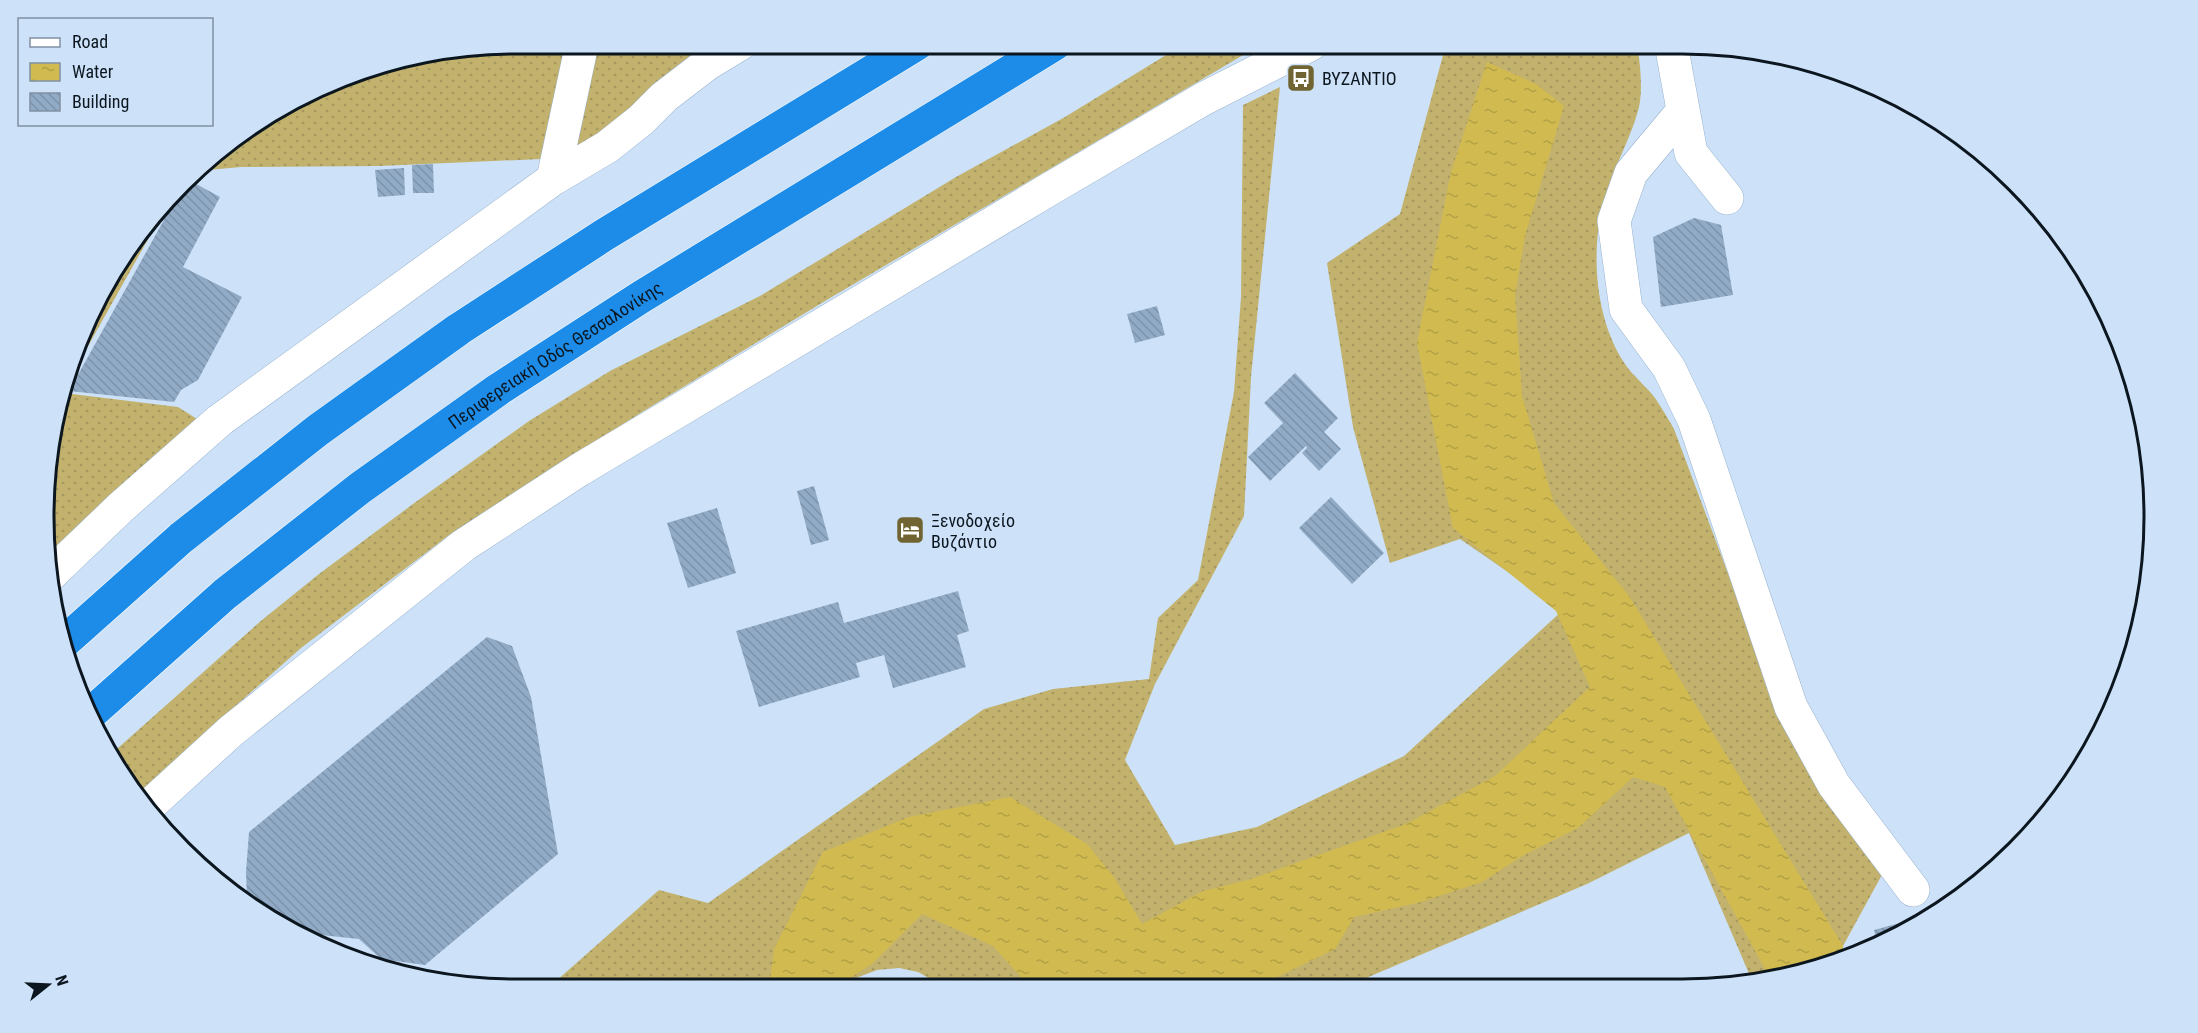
<svg xmlns="http://www.w3.org/2000/svg" width="2198" height="1033" font-family="'Roboto Condensed',sans-serif">
<defs>
<pattern id="grass-dots" width="8" height="8" patternUnits="userSpaceOnUse" patternTransform="scale(1.5)"><rect width="8" height="8" fill="#c2b26d"/><path d="M2 2h.1M6 6h.1" fill="none" stroke="#a6985e" stroke-width="1.8" stroke-linecap="round"/></pattern>
<pattern id="water-ripples" width="26" height="14" patternUnits="userSpaceOnUse" patternTransform="scale(1.5)"><rect width="26" height="14" fill="#d1bb50"/><path d="M2 4q2-2 4 0t4 0M15 11q2-2 4 0t4 0" fill="none" stroke="#b2a045"/></pattern>
<pattern id="building-back-hatch" width="6" height="6" patternUnits="userSpaceOnUse" patternTransform="scale(1.5)"><rect width="6" height="6" fill="#91abc6"/><path d="M-1 5l2 2M0 0l6 6M5-1l2 2" fill="none" stroke="#7c92aa"/></pattern>
</defs>
<rect width="100%" height="100%" fill="#cde2f9"/>
<path fill="url(#grass-dots)" d="M517,44H719L587,157L379,166L241,167L197,171L205,161L280,107L364,69Z
M1184,44H1262L830,298L642,412L448,536L301,648L187,749L141,795L109,756L262,620L319,574L417,501L529,421L610,371L760,296L956,177L1065,117Z
M1446,44H1637C1640,61 1643,90 1639,107C1632,135 1617,161 1608,188C1589,241 1593,317 1625,364C1633,376 1646,386 1655,398C1662,408 1668,419 1674,429L1757,651L1889,862L1843,946L1841,959L1753,983L1689,833L1587,884L1345,987L946,988L918,972L899,968L877,970L830,988L547,989L659,890L708,903L984,709L1053,689L1149,679L1158,618L1198,580L1234,392L1241,297L1243,105L1280,87L1251,377L1244,516L1155,684L1125,760L1175,845L1257,827L1404,756L1563,610L1460,539L1390,563L1353,427L1327,263L1400,214Z
M165,209L69,380L107,280Z
M64,393L178,407L205,424L48,555L53,425Z"/>
<path fill="url(#water-ripples)" d="M1487,62L1536,84L1564,106L1525,236L1515,295L1522,396L1554,503L1629,596L1843,946L1841,959L1770,978L1665,787L1633,777L1578,828L1522,856L1482,882L1417,903L1354,917L1335,949L1273,979L1247,987L1031,988L993,946L922,914L873,963L835,988L769,989L774,949L823,852L909,817L1010,797L1087,844L1114,877L1142,924L1203,891L1248,880L1406,824L1495,776L1590,687L1556,611L1453,528L1417,343L1451,172Z"/>
<path fill="url(#building-back-hatch)" d="M433,164L434,193H413L412,165Z
M404,168L405,195L378,197L375,170Z
M189,180L220,197L183,267L242,297L198,380L181,390L174,402L69,391L180,191Z
M1694,218L1721,225L1733,295L1661,307L1653,237Z
M1157,306L1165,335L1135,343L1127,314Z
M1295,373L1338,418L1324,432L1341,449L1319,471L1302,453L1307,448L1306,446L1270,481L1248,457L1283,423L1264,403Z
M814,486L829,540L811,545L797,491Z
M1331,497L1384,553L1352,584L1299,528Z
M717,508L736,573L688,588L667,523Z
M958,591L969,631L957,635L966,667L893,688L884,655L856,663L860,677L759,707L736,631L838,602L844,623Z
M487,637L512,646L531,697L558,854L425,965L381,959L359,939L302,933L247,899L246,872L249,832Z
M1907,921L1908,927L1878,945L1874,930Z"/>
<g fill="none" stroke-linecap="round" stroke-linejoin="round">
<g stroke="#98b2cd" stroke-width="34">
<path id="minor" d="M1671,44L1691,153L1727,198
M1682,112L1631,173L1614,221L1626,309L1669,368L1694,420L1791,707L1834,785L1913,890
M553,179L582,44
M48,577L120,508L220,420L553,179L607,147L641,120L664,97L707,64L740,44
M150,805L231,731L464,545L579,470L1053,187L1203,99L1311,44"/>
</g>
<g stroke="#fff" stroke-width="34">
<g id="highway">
<path d="M63,643L181,538L318,430L459,329L604,235L917,44"/>
<path id="s1" d="M89,715L225,594L360,488L499,389L641,297L1055,44"/>
</g>
</g>
<use href="#minor" stroke="#fff" stroke-width="33"/>
<use href="#highway" stroke="#1d8ce8" stroke-width="33"/>
</g>
<defs>
<g id="bus-square" transform="scale(1.5)"><rect x="-9" y="-9" width="18" height="18" rx="4" fill="#706532" stroke="#cde2f9"/><path d="M-5-6H5V4H4V6H2V4H-2V6H-4V4H-5ZM-3.5-4V0h7V-4ZM-3.5 1.2v1.5H-2V1.2ZM2 1.2v1.5H3.5V1.2Z" fill="#fff"/></g>
<g id="hotel-square" transform="scale(1.5)"><rect x="-9" y="-9" width="18" height="18" rx="4" fill="#706532" stroke="#cde2f9"/><path d="M-6-4.5h1.5V1H6V5H4.5V3h-9V5H-6ZM-4 0a1.8 1.8 0 1 1 3.6 0ZM.5 0V-2.5h3Q6-2.5 6 0Z" fill="#fff"/></g>
</defs>
<g fill-rule="evenodd">
<use href="#bus-square" x="1301" y="78"/>
<use href="#hotel-square" x="910" y="530"/>
</g>
<g text-anchor="middle" dominant-baseline="central" stroke-width="5" stroke-linejoin="round" paint-order="stroke">
<g font-size="18" fill="#0c161f" stroke="#cde2f9" text-anchor="start">
<text x="1322" y="78">ΒΥΖΑΝΤΙΟ</text>
<text x="931" y="520">Ξενοδοχείο<tspan x="931" dy="21">Βυζάντιο</tspan></text>
</g>
<g font-size="18" fill="#0c161f" stroke="#cde2f9">
<text stroke="none"><textPath href="#s1" startOffset="590">Περιφερειακή Οδός Θεσσαλονίκης</textPath></text>
</g>
</g>
<path d="M0 0H2198V1033H0ZM516 54H1682A462 462 0 0 1 2144 516V517A462 462 0 0 1 1682 979H516A462 462 0 0 1 54 517V516A462 462 0 0 1 516 54Z" fill="#cde2f9" fill-rule="evenodd"/>
<path fill="none" stroke="#0c161f" stroke-width="3" d="M516 54H1682A462 462 0 0 1 2144 516V517A462 462 0 0 1 1682 979H516A462 462 0 0 1 54 517V516A462 462 0 0 1 516 54Z"/>
<rect x="18" y="18" width="195" height="108" fill="#cde2f9" stroke="#8090a2" stroke-width="1.5"/>
<rect x="30" y="38" width="30" height="9" fill="#ffffff" stroke="#8090a2" stroke-width="1.5"/>
<text x="72" y="48" font-size="18" fill="#0c161f">Road</text>
<rect x="30" y="63" width="30" height="18" fill="url(#water-ripples)" stroke="#8090a2" stroke-width="1.5"/>
<text x="72" y="78" font-size="18" fill="#0c161f">Water</text>
<rect x="30" y="93" width="30" height="18" fill="url(#building-back-hatch)" stroke="#8090a2" stroke-width="1.5"/>
<text x="72" y="108" font-size="18" fill="#0c161f">Building</text>
<g transform="translate(48 985) rotate(72)" stroke="#cde2f9" stroke-width="4.5" paint-order="stroke">
<path d="M0-4.5L10 22L0 15L-10 22Z" fill="#0c161f"/>
<text y="-9" font-size="16" font-weight="bold" text-anchor="middle" fill="#0c161f">N</text>
</g>
</svg>
